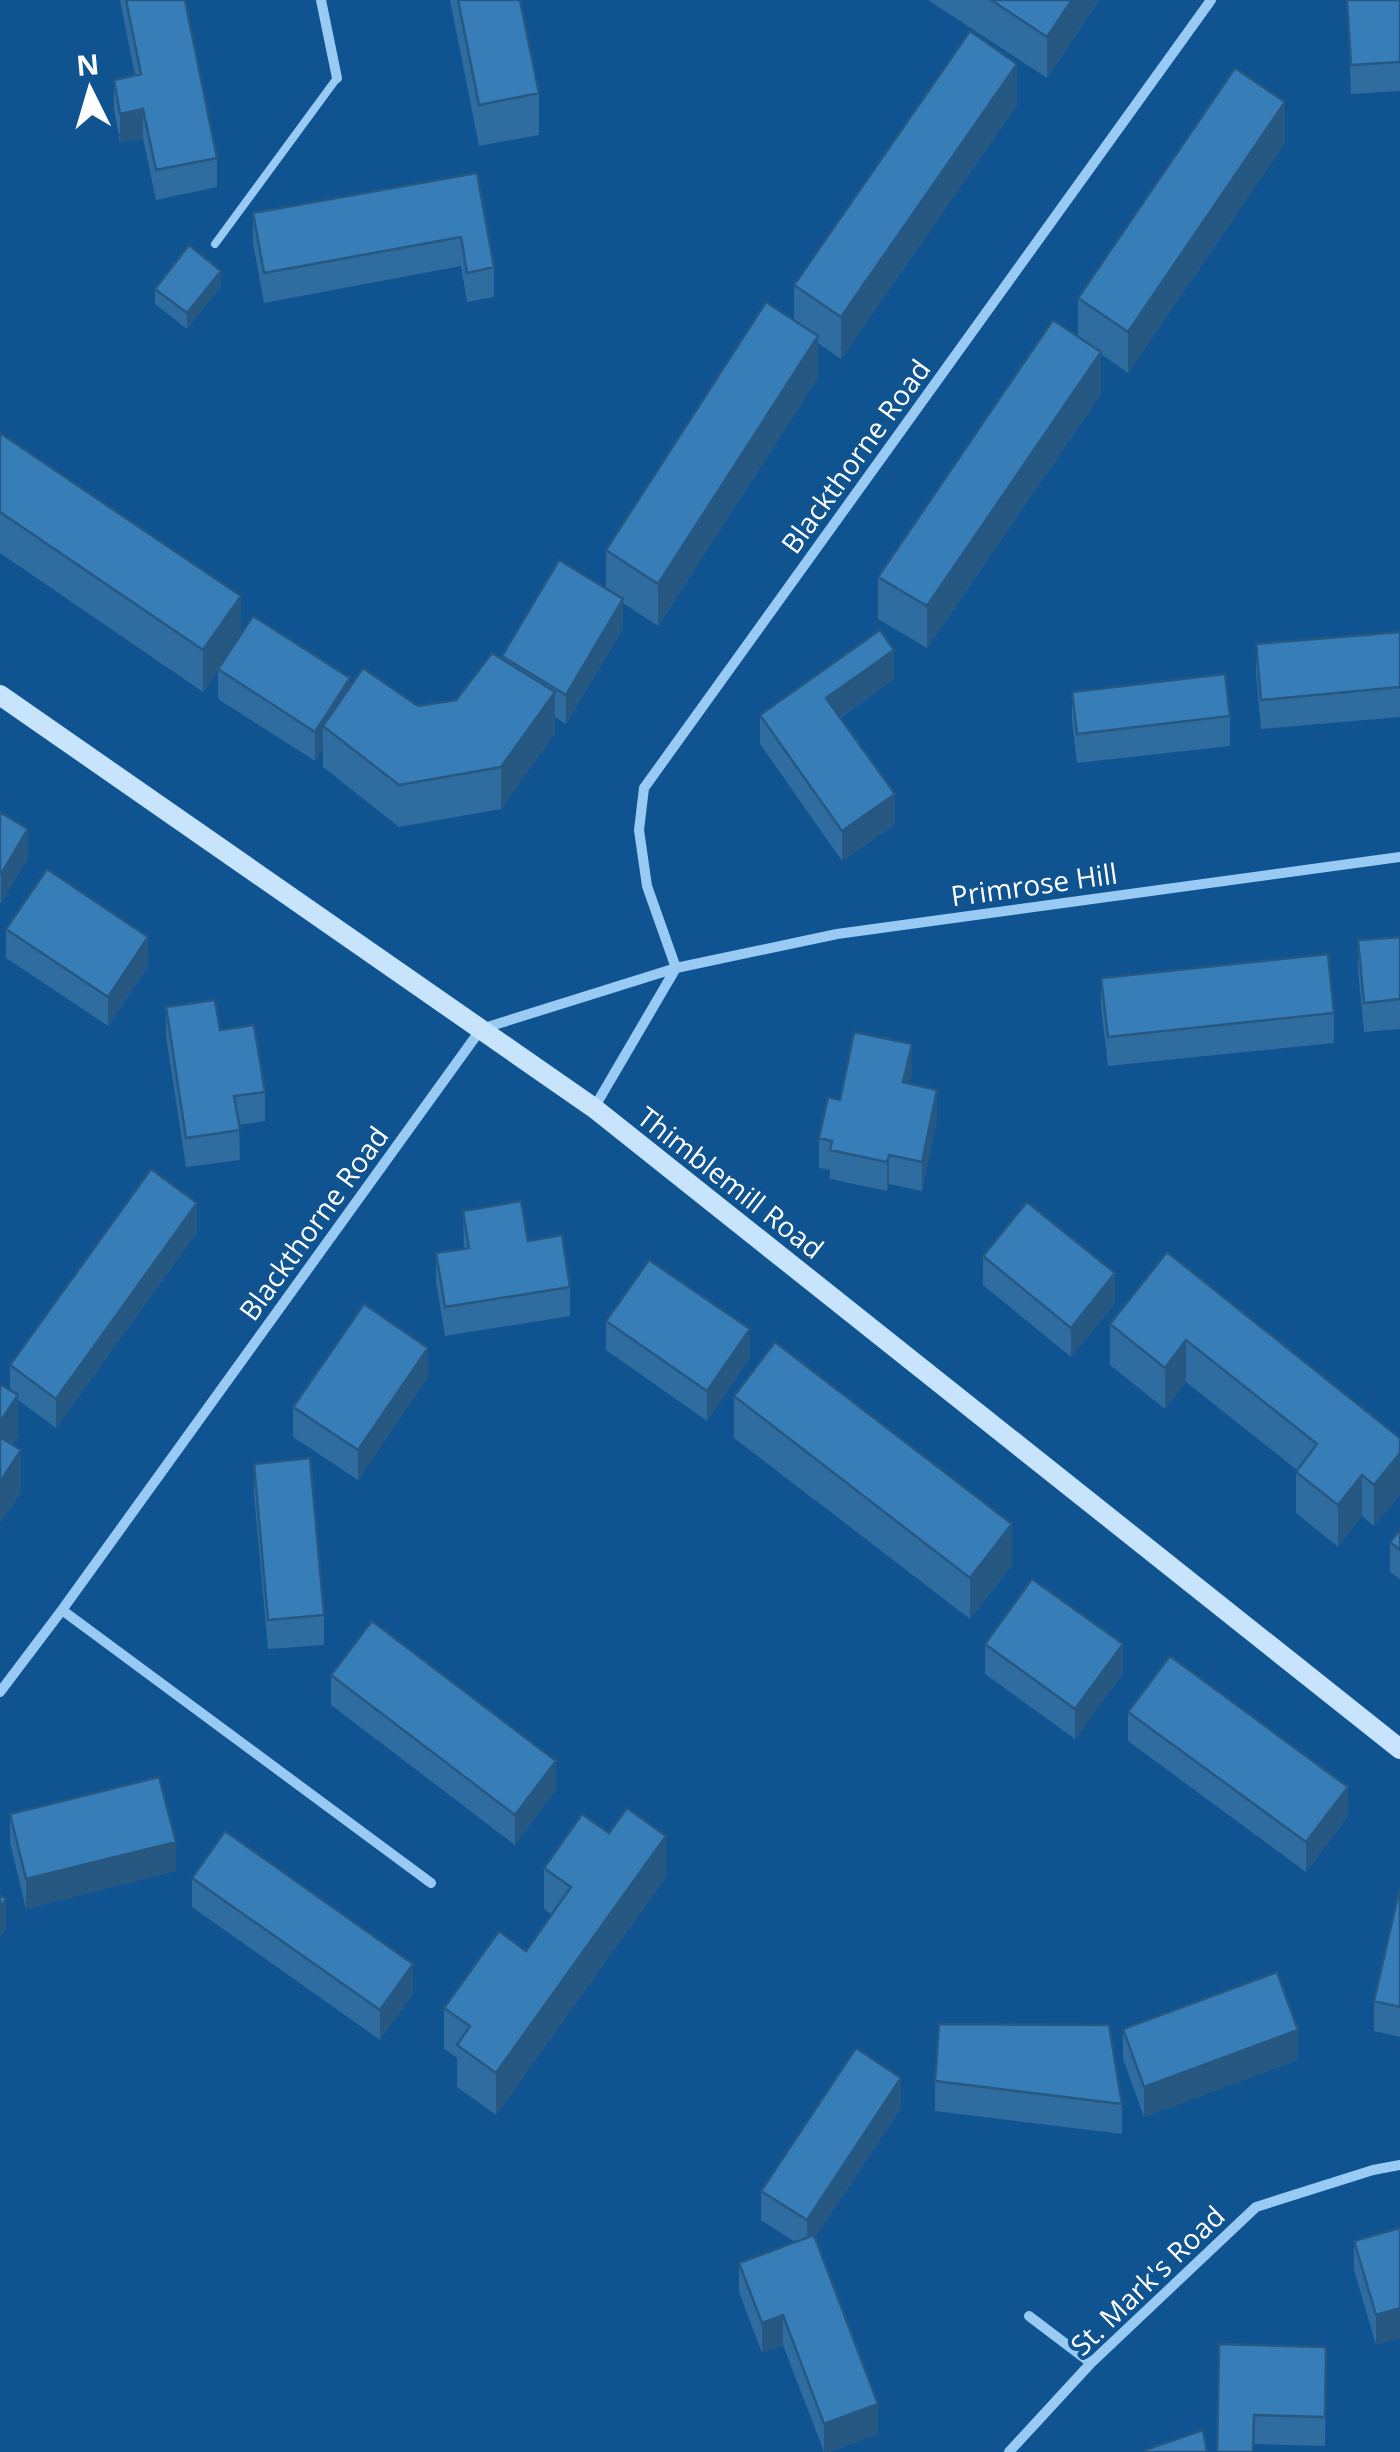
<svg xmlns="http://www.w3.org/2000/svg" width="1400" height="2452" font-family="'Open Sans',sans-serif">
<rect width="100%" height="100%" fill="#0f5390"/>
<g fill="none" stroke-linecap="round" stroke-linejoin="round">
<path stroke="#99caf4" stroke-width="8" d="M215,244L337,78"/>
<path stroke="#99caf4" stroke-width="10" d="M321,0L337,78
M594,1108L676,968L647,886L639,830L644,788L1211,0
M62,1610L431,1883
M0,1692L62,1610L481,1029L676,968L837,934L1400,857
M1029,2316L1091,2363
M1009,2452L1091,2363L1256,2207L1373,2170L1400,2165"/>
<path stroke="#c8e4fd" stroke-width="20" d="M0,695L594,1108L1400,1749"/>
</g>
<path fill="#2f6c9f" d="M120,0H185L217,158V187L156,200L143,138L120,143L114,109V80L135,75Z
M450,0H520L539,93V135L479,146Z
M928,0H1099L1047,78Z
M1347,0H1400V91L1351,94Z
M1017,105L841,359L818,343V378L658,626L623,603V629L566,724L555,717V733L501,809L399,827L323,767V749L315,761L218,699V670L203,692L0,553V433L241,635L350,687L418,706L456,700L502,658V656L606,589V550L794,320V285Z
M1285,143L1128,373L1101,354V394L927,648L878,619V577L1078,337V298Z
M477,173L494,267V297L467,302L461,266L264,303L253,243V213Z
M221,286L187,329L155,304V289Z
M1400,632V717L1261,729L1256,674V644Z
M894,679L840,718L895,824L842,861L760,744V715Z
M1072,692L1230,716V746L1077,763L1072,721Z
M0,812L28,858L1,903L0,902Z
M6,929L148,966L108,1026L6,958Z
M1400,937V1029L1364,1032L1358,970V940Z
M1101,978L1334,1013V1043L1108,1066L1101,1007Z
M166,1007L220,1030L265,1092V1121L239,1125L240,1160L186,1167L166,1036Z
M912,1074L909,1084L937,1119L922,1191L889,1184L887,1191L830,1179V1170L819,1168V1138L840,1100Z
M463,1211L528,1241L570,1287V1316L445,1336L436,1282V1253L464,1249Z
M197,1232L56,1428L18,1400V1436L12,1445L21,1492L0,1523L10,1390V1365Z
M1167,1252L1400,1438V1494L1374,1526L1362,1516L1338,1547L1296,1513V1472L1297,1470L1186,1382L1165,1409L1110,1365V1324Z
M983,1256L1115,1303L1071,1357L983,1285Z
M606,1321L750,1358L707,1421L606,1350Z
M428,1377L358,1480L293,1437V1407Z
M734,1396L1012,1565L970,1619L734,1438Z
M254,1464L324,1615V1645L268,1649L254,1494Z
M1400,1530V1579L1390,1572V1542Z
M985,1644L1123,1673L1075,1739L985,1674Z
M331,1675L556,1790L515,1845L331,1705Z
M1128,1712L1348,1816L1306,1872L1128,1741Z
M10,1814L176,1871L26,1909L10,1843Z
M544,1868L666,1877L496,2115L457,2087V2058L444,2049V2008L526,1951L552,1915L544,1909Z
M192,1878L413,1993L380,2040L192,1907Z
M1400,1887V2037L1374,2031V2001Z
M1123,2029L1298,2060L1144,2117L1123,2059Z
M935,2081L1122,2104V2134L935,2111Z
M901,2108L815,2237L878,2434L829,2452H824L783,2345L762,2353L739,2292V2263L795,2242L761,2220V2191Z
M1400,2228L1376,2345L1354,2270V2241Z
M1326,2347L1325,2446L1254,2444L1217,2452Z"/>
<path fill="#265882" d="M1072,0H1099L1047,78V37Z
M1017,64V105L841,359V317Z
M1285,102V143L1128,373V332Z
M143,109V138L120,143V114Z
M221,271V286L187,329V313Z
M818,336V378L658,626V584Z
M1101,352V394L927,648V606Z
M241,596V637L203,692V650Z
M623,599V629L566,724V695Z
M894,650V679L826,727V698Z
M350,678V707L323,726V749L315,761V732Z
M555,692V733L501,809V767Z
M895,794V824L842,861V831Z
M28,829V858L1,903V874Z
M148,937V966L108,1026V997Z
M912,1044V1074L903,1112V1082Z
M937,1090V1119L922,1191V1162Z
M889,1155V1184L887,1191V1162Z
M197,1203V1232L56,1428V1399Z
M1115,1273V1303L1071,1357V1328Z
M750,1329V1358L707,1421V1391Z
M1186,1340V1382L1165,1409V1368Z
M428,1348V1377L358,1480V1450Z
M18,1395V1436L0,1463V1422Z
M21,1450V1492L0,1523V1482Z
M1400,1453V1494L1374,1526V1485Z
M1362,1475V1516L1338,1547V1505Z
M1012,1524V1565L970,1619V1578Z
M1123,1644V1673L1075,1739V1709Z
M556,1761V1790L515,1845V1815Z
M1348,1787V1816L1306,1872V1842Z
M666,1836V1877L496,2115V2073Z
M176,1842V1871L26,1909V1879Z
M6,1899V1929L0,1937V1908Z
M413,1964V1993L380,2040V2010Z
M1298,2030V2060L1144,2117V2087Z
M901,2078V2108L807,2250V2220Z
M1400,2308V2338L1376,2345V2315Z
M783,2315V2345L762,2353V2323Z
M878,2404V2434L829,2452H824V2424Z"/>
<path fill="#377eb9" stroke="#265882" stroke-width="2.5" d="M126,0H185L217,158L156,170L143,109L120,114L114,80L141,74Z
M458,0H520L539,93L479,105Z
M991,0H1072L1047,37Z
M1347,0H1400V62L1351,65Z
M970,31L1017,64L841,317L794,285Z
M1235,68L1285,102L1128,332L1078,298Z
M477,173L494,267L467,273L461,237L264,273L253,213Z
M189,245L221,271L187,313L155,289Z
M766,302L818,336L658,584L606,550Z
M1053,320L1101,352L927,606L878,577Z
M0,433L241,596L203,650L0,512Z
M559,560L623,599L566,695L502,656Z
M253,616L350,678L315,732L218,669Z
M880,630L894,650L826,698L895,794L842,831L760,715Z
M1400,632V687L1261,700L1256,644Z
M492,653L555,692L501,767L399,785L323,726L363,668L418,706L456,700Z
M1225,674L1230,716L1077,734L1072,692Z
M0,812L28,829L1,874L0,873Z
M47,869L148,937L108,997L6,929Z
M1400,937V999L1364,1003L1358,940Z
M1328,954L1334,1013L1108,1037L1101,978Z
M215,1000L220,1030L254,1025L265,1092L234,1096L240,1130L186,1138L166,1007Z
M854,1032L912,1044L903,1082L937,1090L922,1162L889,1155L887,1162L830,1150L832,1141L819,1138L828,1097L840,1100Z
M151,1169L197,1203L56,1399L10,1365Z
M521,1201L528,1241L562,1235L570,1287L445,1307L436,1253L469,1248L463,1211Z
M1027,1202L1115,1273L1071,1328L983,1256Z
M1167,1252L1400,1438V1453L1374,1485L1362,1475L1338,1505L1296,1472L1317,1444L1186,1340L1165,1368L1110,1324Z
M649,1260L750,1329L707,1391L606,1321Z
M364,1304L428,1348L358,1450L293,1407Z
M775,1342L1012,1524L970,1578L734,1396Z
M0,1384L18,1395L0,1422Z
M0,1437L21,1450L0,1482Z
M310,1458L324,1615L268,1620L254,1464Z
M1400,1530V1550L1390,1542Z
M1032,1579L1123,1644L1075,1709L985,1644Z
M372,1621L556,1761L515,1815L331,1675Z
M1170,1656L1348,1787L1306,1842L1128,1712Z
M159,1777L176,1842L26,1879L10,1814Z
M627,1808L666,1836L496,2073L457,2045L470,2026L444,2008L499,1931L526,1951L571,1887L544,1868L582,1814L609,1833Z
M225,1831L413,1964L380,2010L192,1878Z
M1400,1887V2007L1374,2001Z
M0,1895L6,1899L0,1908Z
M1277,1972L1298,2030L1144,2087L1123,2029Z
M939,2024L1109,2025L1122,2104L935,2081Z
M856,2048L901,2078L807,2220L761,2191Z
M1400,2228V2308L1376,2315L1354,2241Z
M814,2235L878,2404L824,2424L783,2315L762,2323L739,2263Z
M1219,2344L1326,2347L1325,2417L1254,2415L1253,2452H1217Z
M1203,2430L1207,2452H1146L1145,2450Z"/>
<g text-anchor="middle" dominant-baseline="central" stroke-width="8" stroke-linejoin="round" paint-order="stroke">
<g font-size="28" fill="#fff" stroke="#0f5390">
<text transform="translate(855 456) rotate(-54)">Blackthorne Road</text>
<text transform="translate(1034 884) rotate(-8)">Primrose Hill</text>
<text transform="translate(731 1182) rotate(38)">Thimblemill Road</text>
<text transform="translate(313 1223) rotate(-54)">Blackthorne Road</text>
<text transform="translate(1147 2280) rotate(-44)">St. Mark's Road</text>
</g>
</g>
<g transform="translate(90 90) rotate(355)" stroke="#0f5390" stroke-width="8" paint-order="stroke">
<path d="M0-8L18 38L0 25L-18 38Z" fill="#ffffff"/>
<text y="-15" font-size="28" font-weight="bold" text-anchor="middle" fill="#ffffff">N</text>
</g>
</svg>
